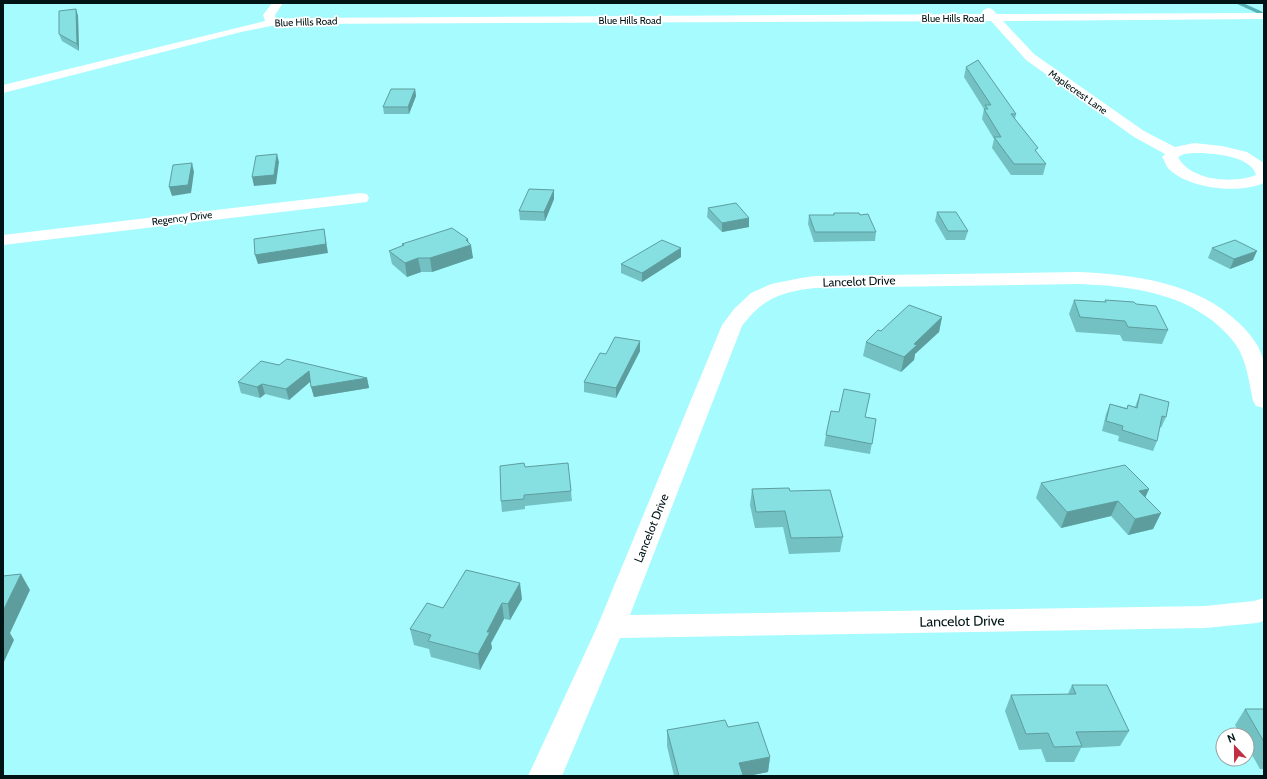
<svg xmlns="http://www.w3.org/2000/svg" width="1267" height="779" font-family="Cabin,sans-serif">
<rect width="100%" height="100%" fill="#a5fbfd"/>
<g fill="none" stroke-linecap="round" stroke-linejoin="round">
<path stroke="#57b1b4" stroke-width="3.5" d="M1239,3L1261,13"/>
<path fill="#fff" fill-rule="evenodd" d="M272,3H283L275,15L276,19L295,18L985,14L982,11L988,8L992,9L997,14L1264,13V19L1003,21L1034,54L1144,131L1175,147L1194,143L1222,146L1247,152L1264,163V183C1239,194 1190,189 1170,170C1166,167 1165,161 1162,157L1165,154L1134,137L1026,60L991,21L295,24L271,26L241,32L3,93V85L265,21L263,15ZM1194,153C1210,153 1251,155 1256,175C1234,184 1190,181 1178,157L1184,154Z
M361,193L367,194L369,198L367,202L3,245V235Z
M1079,272C1136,275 1197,282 1240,324C1250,334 1260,346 1263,359C1267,371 1264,395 1264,408L1256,406L1253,401C1249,383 1247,361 1236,345C1230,336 1221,328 1213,321C1174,291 1126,286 1079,284L815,288C781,292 763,298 742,326L630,615L1205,606L1254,601L1264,598V621L1257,623L1205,628L620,638L562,776H528L597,627L722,325L734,309L751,293L771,284L801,278L815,276Z"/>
</g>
<path fill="#73c1c2" d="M76,9L78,16L79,51L62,41L59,34Z
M966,67L1016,114L1015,119L1037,153L1046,164L1043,175H1011L992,148L994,139L982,119L984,109L964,77Z
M415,89L416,96L409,114H384L383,107Z
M554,190V199L545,221L520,220L519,211Z
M708,208L749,218V227L722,232L707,217Z
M937,212L968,231L965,240H946L935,221Z
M834,213L860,215L876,232L875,241L814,242L808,224L809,215H833Z
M469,242L473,258L432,272H421L407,277L392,264L389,251L403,246L402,244Z
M681,248V257L642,282L621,273V264Z
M1212,248L1253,260L1230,269L1208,258Z
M1074,300L1105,302V300L1136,304L1168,330L1162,344L1123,341L1120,335L1076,332L1069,314Z
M942,317L939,332L915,354L914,360L901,372L863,356L866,342L881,331Z
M640,351L616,398L584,392V382L606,354Z
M279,365L367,378L369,388L314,397L310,382L289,400L265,394L260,398L241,393L238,382Z
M1140,394L1166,417L1161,428L1160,427L1157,441L1153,451L1118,441L1119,436L1102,431L1106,414L1110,404L1127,408L1128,405L1135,407Z
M865,417L876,419L870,454L824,446L826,435Z
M525,467L571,491L572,501L525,506V509L502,512L501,501Z
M1041,483L1149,489L1145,497L1161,513L1153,529L1128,535L1111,516L1061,528L1036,498Z
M752,489L790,491L843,537L840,552L789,554L783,527L755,528L750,505Z
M522,599L510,620L504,619L491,643L492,648L480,670L431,657L429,649L414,645L410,629L443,608Z
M1072,685L1129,731L1120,746L1081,748L1074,762H1046L1041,749L1019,750L1005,711L1011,695L1068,694Z
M1245,709H1264V769H1260L1247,746V735H1241L1235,725Z
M728,727L770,757L768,772L748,776H674L667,746V730Z"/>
<path fill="#5e9d9e" d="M76,9L78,16L79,51L77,44Z
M415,89L416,96L409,114L408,107Z
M277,154L279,162L276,184L254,186L252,177Z
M192,163L194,172L191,193L172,196L169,187Z
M554,190V199L545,221L544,212Z
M749,218V227L722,232V223Z
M324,229L328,253L258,264L255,255Z
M468,239L469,245H471L473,258L432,272L430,258Z
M681,248V257L642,282V273Z
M1257,251L1253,260L1230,269L1234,259Z
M418,258L421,272L407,277L405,263Z
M942,317L939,332L915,354L914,360L901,372L904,357L914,344Z
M640,341V351L616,398V388Z
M309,371L311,381L289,400L286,389Z
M367,378L369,388L314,397L311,387Z
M262,384L265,394L260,398L257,387Z
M1149,489L1142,505L1139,491Z
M1118,501L1111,516L1061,528L1067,512Z
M1161,513L1153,529L1128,535L1135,519Z
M21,574L30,590L10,633L14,640L3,664V611Z
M520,583L522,599L510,620L508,604Z
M502,603L504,619L491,643L492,648L480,670L478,654L487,632Z
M770,757L768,772L748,776H742L739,763Z"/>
<path fill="#86e0e2" stroke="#5e9d9e" d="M76,9L77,44L59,34V11Z
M978,60L1016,114H1011L1038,148L1035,150L1046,164H1014L994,137H1001L984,109H988L985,105H991L966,67Z
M391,89H415L408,107H383Z
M277,154L274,175L252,177L256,156Z
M192,163L188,185L169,187L173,165Z
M529,189L554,190L544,212L519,211Z
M736,203L749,218L722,223L708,208Z
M937,212H956L968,231H948Z
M834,213H859L860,215L868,214L876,232H815L809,215H834Z
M452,228L468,239L466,240L471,245L430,258H418L405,263L389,251L404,245L402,244Z
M324,229L326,244L255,255L254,239Z
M662,240L681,248L642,273L621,264Z
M1235,240L1257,251L1234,259L1212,248Z
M1074,300L1106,302L1105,300L1134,302L1136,304L1156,306L1168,330L1128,327L1125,321L1080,317Z
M909,305L942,317L914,344L917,345L904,357L866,342L878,330L881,331Z
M615,337L640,341L616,388L584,382L600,353L606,354Z
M287,359L367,378L311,387L309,371L286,389L262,384L257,387L238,382L261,361L279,365Z
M844,389L870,394L865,417L876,419L872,444L826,435L831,411L839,412Z
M1140,394L1169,402L1166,417L1162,416L1157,441L1122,430L1123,426L1106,421L1110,404L1127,409L1128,405L1137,408Z
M524,463L525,467L568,463L571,491L524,495V499L501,501L500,466Z
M1125,465L1149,489L1139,491L1161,513L1135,519L1118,501L1067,512L1041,483Z
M789,488L790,491L830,490L843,537L791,538L785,511L756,512L752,489Z
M466,570L520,583L508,604L502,603L487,632H490L478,654L428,641L431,635L410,629L427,603L443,608Z
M21,574L3,611V576Z
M1072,685H1107L1129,731L1076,732L1082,746L1054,747L1048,733L1026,734L1011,695L1076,694Z
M1245,709H1264V742Z
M725,720L728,727L758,722L770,757L739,763L743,775L736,776H679L667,730Z"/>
<g text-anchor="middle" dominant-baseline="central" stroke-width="3.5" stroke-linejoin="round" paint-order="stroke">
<g font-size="10" fill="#001415" stroke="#fff">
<text x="953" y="18">Blue Hills Road</text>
<text x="630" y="20">Blue Hills Road</text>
<text transform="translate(306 22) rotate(-2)">Blue Hills Road</text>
<text transform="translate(1078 92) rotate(35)">Maplecrest Lane</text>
<text transform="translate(182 218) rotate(-7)">Regency Drive</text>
</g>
<g font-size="12" fill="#001415" stroke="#fff">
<text transform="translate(859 281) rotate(-2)">Lancelot Drive</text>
<text transform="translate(651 528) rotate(-68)">Lancelot Drive</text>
</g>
<g font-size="14" fill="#001415" stroke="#fff">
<text transform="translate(962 621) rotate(-1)">Lancelot Drive</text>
</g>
</g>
<rect width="1267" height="779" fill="none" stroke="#001415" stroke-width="8"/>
<g transform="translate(1235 747) rotate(338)"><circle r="19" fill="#ffffff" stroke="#99a1a1"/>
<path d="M0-3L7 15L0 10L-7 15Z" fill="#bf2e43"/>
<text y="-6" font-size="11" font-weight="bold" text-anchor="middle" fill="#001415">N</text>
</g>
</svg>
